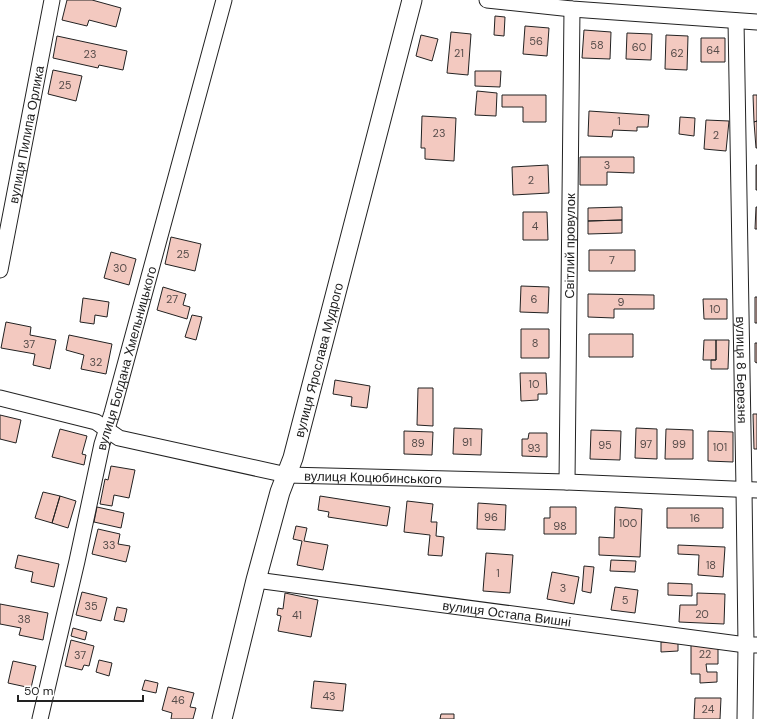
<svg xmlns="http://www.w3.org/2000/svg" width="757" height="719" font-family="'DM Sans',sans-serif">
<rect width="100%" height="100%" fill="#fff"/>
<path fill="#f3c9c0" stroke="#222" d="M67,0H92L121,8L116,27L89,20L87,26L62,20Z
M495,16L505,17L504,36L494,35Z
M525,26L549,28L547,56L523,54Z
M584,30L611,32L610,59L582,58Z
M451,32L471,34L468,75L447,73Z
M627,33L652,34L651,60L626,59Z
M421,35L438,39L432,61L416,56Z
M666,35L688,36L687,70L665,69Z
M57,36L127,51L123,70L99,65L98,68L53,58Z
M701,38H725V62H701Z
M53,70L82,76L76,101L48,94Z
M475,71H501L500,87L475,86Z
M477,91L497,93L496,116L475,115Z
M502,95H546V122H523V107H502Z
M753,95H757V121L754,122Z
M589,111L649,115L648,127H637V131L613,130L612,137L588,136Z
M422,116L456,118L454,161L425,159V148H421Z
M680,117L695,118L694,136L679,134Z
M706,120L729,121L726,151L704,149Z
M757,121V148H756L754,122Z
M580,157H634V173L607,172V185H580Z
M548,165L549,193L513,195L512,167Z
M756,165H757V190H756Z
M622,207V220L588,221V208Z
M756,207H757V229H755Z
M523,212H547L548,240H523Z
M622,220V233L588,234V221Z
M171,237L201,244L195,271L165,264Z
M589,250H635V271H589Z
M111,252L136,259L129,285L104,278Z
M521,286L549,287L548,313L520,312Z
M163,287L186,294L183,305L190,307L187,319L157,310Z
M588,294L654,295V309H614V318L588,317Z
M755,297H757V323H755Z
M83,298L109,302L107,317L95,315L94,324L80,322Z
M703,299H727V319H704Z
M192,315L202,317L196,340L185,337Z
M6,322L31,327L30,335L56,340L50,369L33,365L35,354L1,348Z
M521,329H549V358H521Z
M589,334H633V357H589Z
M69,335L112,344L106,374L81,369L84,355L66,350Z
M704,340H716V360H703Z
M716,340H729L728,369H711V360H716Z
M755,343H757V363L755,362Z
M520,373H546L547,394H538V400L521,401Z
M335,380L370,386L367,408L351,406L352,397L333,394Z
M418,388H433V426L417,425Z
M753,414H757V449H754Z
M0,415L21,420L16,443L0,439Z
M454,428L482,429L481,455L453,454Z
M636,428L657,429V459L635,458Z
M60,429L87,436L82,454L86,455L84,465L52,457Z
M666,429L693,430V459H665Z
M591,430L621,431L620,460L590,459Z
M404,431L433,432L432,455L404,454Z
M708,431L733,432V462L708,461Z
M529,433H547V457L522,456V439H528Z
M111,466L135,470L129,498L114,495L112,506L100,504L105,479L108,480Z
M43,492L60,496L52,523L35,518Z
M60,496L76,501L68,528L52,523Z
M320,496L390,507L387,526L328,517L329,512L318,510Z
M407,501L433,504L431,522H437L436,536L444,537L442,556L428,555L430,535L404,532Z
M478,503L506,505L505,530L477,529Z
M97,507L124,513L121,528L94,522Z
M550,507H576V534H544V518H550Z
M615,507L642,509L640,557L599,555V537L614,538Z
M667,508H723V528H667Z
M296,526L307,528L304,541L328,545L323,570L297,565L302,541L293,539Z
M98,529L120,534L118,544L130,546L126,562L92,554Z
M678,545L725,547L723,577L698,575L699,555L678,554Z
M486,553L513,555L510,593L483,591Z
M18,555L59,564L54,587L31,582L33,572L15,568Z
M611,560L636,561L635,572L610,571Z
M584,566L594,567L591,593L582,591Z
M552,572L579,577L574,604L547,599Z
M668,583L692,584V596L668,595Z
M615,587L638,590L635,613L611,610Z
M82,592L107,598L101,621L76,615Z
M285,593L318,600L311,637L278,631L281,616L277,615L278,608L283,609Z
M697,593L725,594L724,624L679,622L680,605H697Z
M0,604L48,613L43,640L19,635L21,628L0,624Z
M117,607L127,609L124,622L114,620Z
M73,628L87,632L85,640L71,636Z
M71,640L94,646L89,666L84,665L82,670L65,666Z
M661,642H678V651L661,652Z
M718,644V664H706L707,672H717V682L700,683V674H691V645Z
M99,660L112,663L109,676L96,672Z
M13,661L36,666L31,688L8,683Z
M145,680L158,683L156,693L142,690Z
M314,681L346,684L343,711L311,708Z
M168,687L194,693L190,707L196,708L193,719H171L172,713L162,710Z
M695,698H721L720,719H694Z
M441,714H454V719H440Z"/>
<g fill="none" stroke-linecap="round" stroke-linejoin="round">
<g stroke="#222" stroke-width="17">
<g id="minor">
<path d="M487,0L572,9L757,22"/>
<path id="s1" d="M736,21L744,489L746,645L745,719"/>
<path id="s2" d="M0,270L52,0"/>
<path id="s3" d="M0,398L96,422L119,438L287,475L567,482L757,490"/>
<path id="s4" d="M567,482L572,9"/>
<path id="s5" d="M256,580L746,645H757"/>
<path id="s6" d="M40,719L77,561L102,444L112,413L224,0"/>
</g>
</g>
<g stroke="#222" stroke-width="21">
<g id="tertiary">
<path id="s7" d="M222,719L256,580L280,492L293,458L412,0"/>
</g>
</g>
<use href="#minor" stroke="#fff" stroke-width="15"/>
<use href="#tertiary" stroke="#fff" stroke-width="19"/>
</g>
<g text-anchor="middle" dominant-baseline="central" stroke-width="3" stroke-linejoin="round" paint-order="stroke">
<g font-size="11" fill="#564c4a">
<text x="536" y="41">56</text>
<text x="597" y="45">58</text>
<text x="639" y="47">60</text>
<text x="713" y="50">64</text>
<text x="459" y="53">21</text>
<text x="677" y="53">62</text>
<text x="90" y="54">23</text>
<text x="65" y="85">25</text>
<text x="619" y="121">1</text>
<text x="439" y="133">23</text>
<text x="716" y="135">2</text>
<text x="607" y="165">3</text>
<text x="531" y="180">2</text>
<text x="535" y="226">4</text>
<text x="183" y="254">25</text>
<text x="612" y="260">7</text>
<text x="120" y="268">30</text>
<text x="172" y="299">27</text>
<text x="534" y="299">6</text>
<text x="621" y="302">9</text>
<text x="715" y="309">10</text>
<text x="535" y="343">8</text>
<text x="29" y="344">37</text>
<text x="96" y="362">32</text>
<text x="534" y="384">10</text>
<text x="467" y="442">91</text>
<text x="418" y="443">89</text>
<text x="646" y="444">97</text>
<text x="679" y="444">99</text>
<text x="605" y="445">95</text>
<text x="720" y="447">101</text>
<text x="534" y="448">93</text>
<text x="491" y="517">96</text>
<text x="695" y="518">16</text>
<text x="628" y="523">100</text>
<text x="560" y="526">98</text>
<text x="109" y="545">33</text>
<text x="711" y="565">18</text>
<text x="498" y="573">1</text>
<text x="563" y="588">3</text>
<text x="625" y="600">5</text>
<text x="91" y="606">35</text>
<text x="702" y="614">20</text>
<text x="297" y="615">41</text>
<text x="24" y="619">38</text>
<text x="705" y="654">22</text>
<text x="80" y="655">37</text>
<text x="329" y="696">43</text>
<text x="178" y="700">46</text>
<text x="708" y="709">24</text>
</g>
<g font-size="13" fill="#222" stroke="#fff">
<text stroke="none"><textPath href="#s2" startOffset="138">вулиця Пилипа Орлика</textPath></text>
<text stroke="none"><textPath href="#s4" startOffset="236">Світлий провулок</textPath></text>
<text stroke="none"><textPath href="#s6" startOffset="371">вулиця Богдана Хмельницького</textPath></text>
<text stroke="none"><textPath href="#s7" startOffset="372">вулиця Ярослава Мудрого</textPath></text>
<text stroke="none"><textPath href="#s1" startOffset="349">вулиця 8 Березня</textPath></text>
<text stroke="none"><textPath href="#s3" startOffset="385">вулиця Коцюбинського</textPath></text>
<text stroke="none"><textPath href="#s5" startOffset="253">вулиця Остапа Вишні</textPath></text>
</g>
</g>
<path d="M18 695v6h125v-6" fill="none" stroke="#222222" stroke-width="2"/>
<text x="24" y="695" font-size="12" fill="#222222" stroke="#ffffff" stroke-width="3" paint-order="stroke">50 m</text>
</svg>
